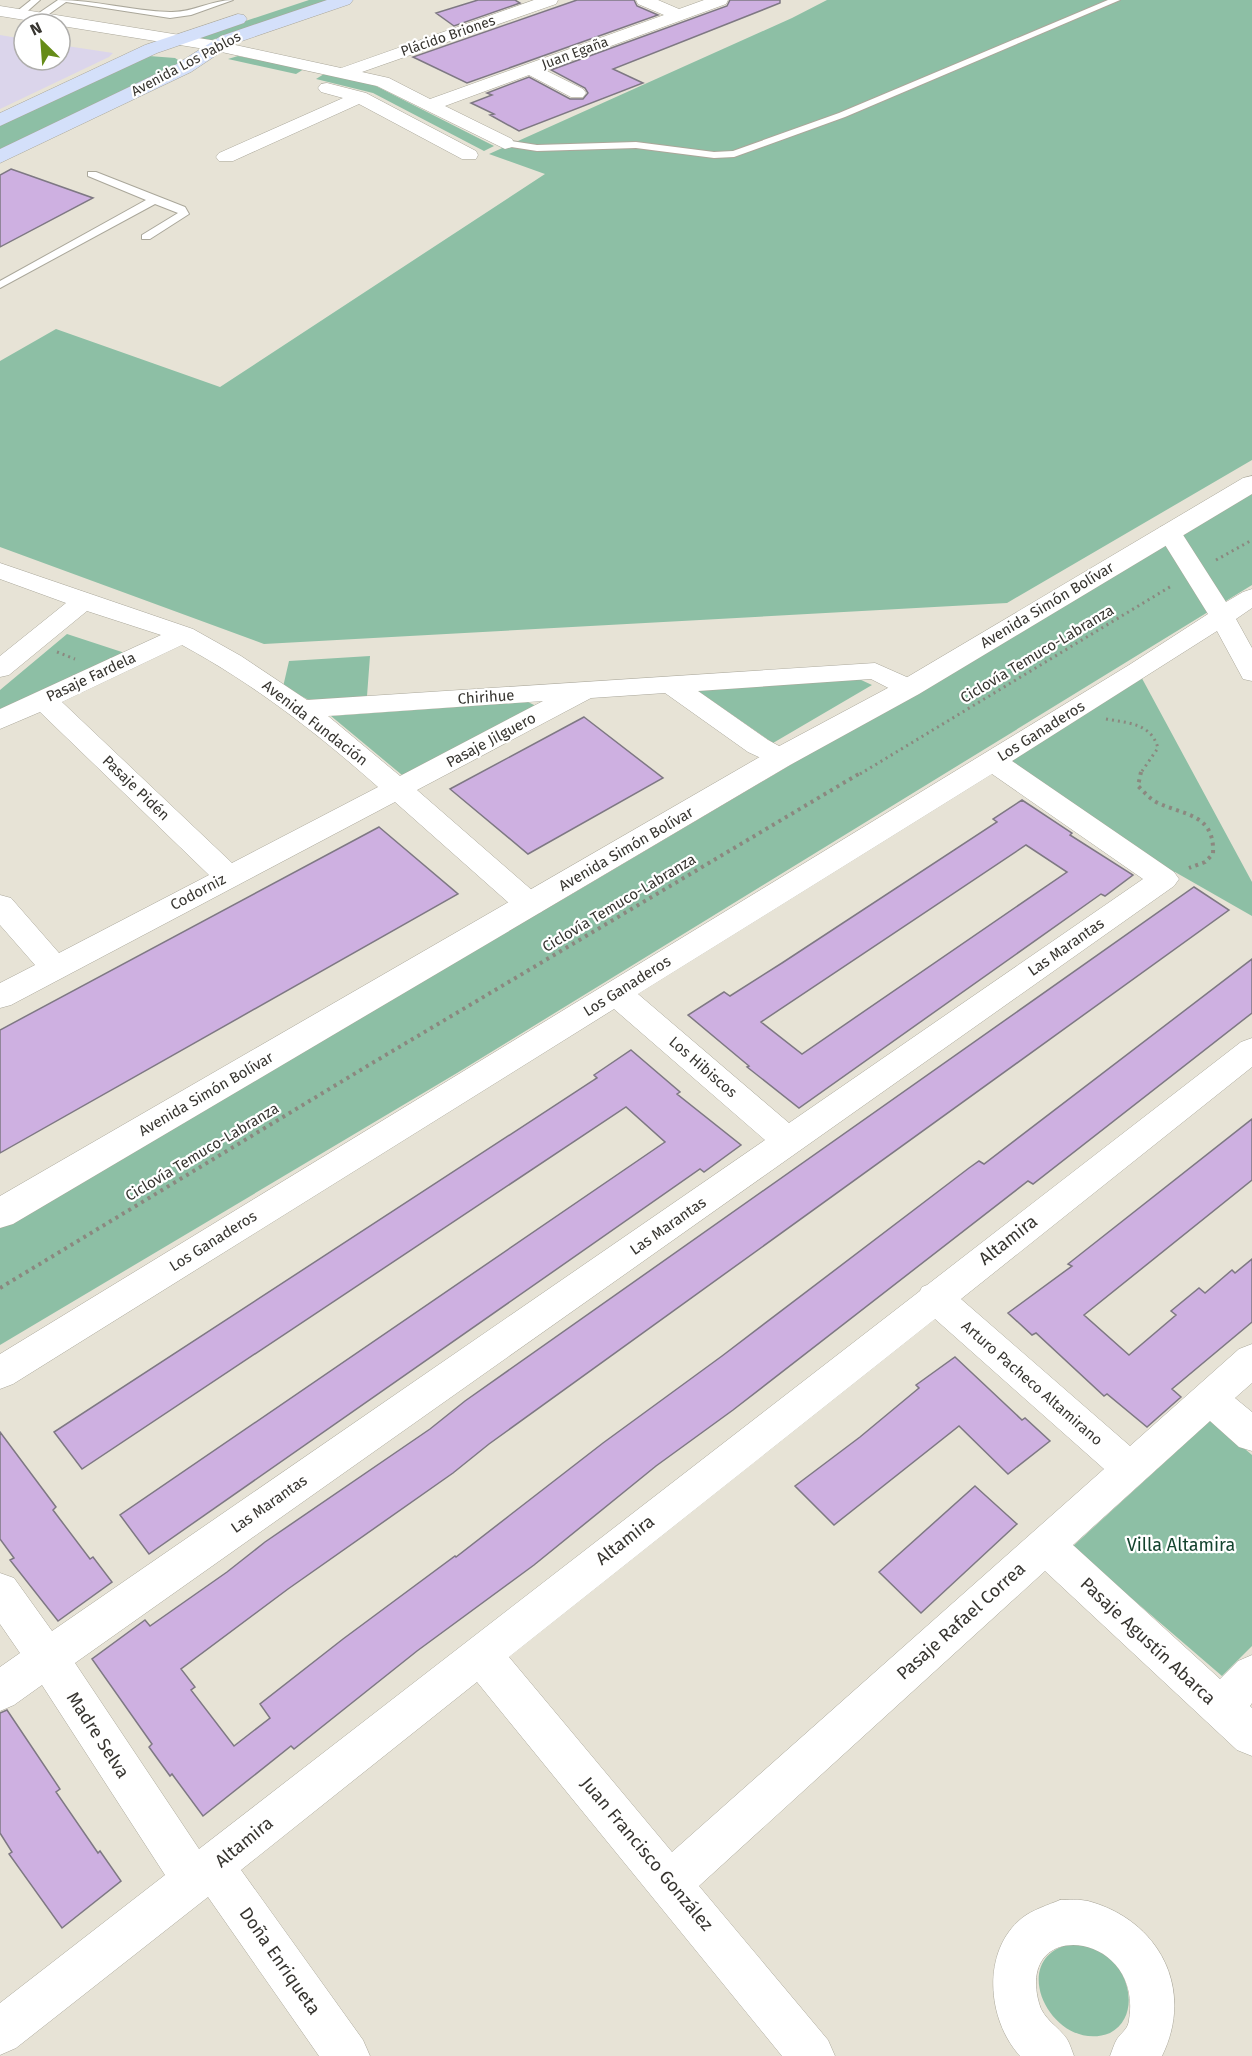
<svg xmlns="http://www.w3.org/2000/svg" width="1252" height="2056" font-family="'Fira Sans',sans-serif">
<rect width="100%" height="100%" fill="#e7e3d6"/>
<path fill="#dbd5eb" d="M0,35L24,39V60H60V45L113,53L109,57L0,109Z"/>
<path fill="#8dbfa5" d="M309,0H331L209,41L204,42L197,37Z
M827,0H1252V460L1007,603L264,644L0,547V361L56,329L220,387L545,174L489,154L792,18Z
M149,56L175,58L181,62L0,152V124Z
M238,56L304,69L296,74L228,59Z
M324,74L374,85L494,146L484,151L373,93L316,79Z
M1252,492V585L457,1073L0,1345V1225L572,894Z
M67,634L128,654L0,712V690Z
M370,656L367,696L315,703L283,687L289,661Z
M1138,671L1252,882V916L1175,872L1164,879L992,761Z
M859,679L872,685L773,743L695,689Z
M528,702L536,706L402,775L331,716Z
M1211,1420L1252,1455V1646L1222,1676L1072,1547Z
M1076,1943C1083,1945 1092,1946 1099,1950C1128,1964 1143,2015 1110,2033C1053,2056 1001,1954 1076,1943Z"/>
<path fill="#ceb0e1" stroke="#7e7883" stroke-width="1.5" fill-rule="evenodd" d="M478,0H515L520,3L454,26L436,13Z
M577,0H634L637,6L658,15L467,83L413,57Z
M730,0H780V3L613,69L643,83L519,131L490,115L494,114L471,103L492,95L487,93L529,77L570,99H583L588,93L585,88L551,70L727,6Z
M11,169L31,176L93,198L0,247V175Z
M584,717L663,778L528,854L450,789Z
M1022,800L1072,833L1070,835L1133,875L1105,896L1101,894L799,1108L747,1067L749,1066L688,1015L724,992L730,996L782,963L997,822L993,819ZM1026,845L1067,872L802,1054L761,1022Z
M379,827L458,894L0,1153V1030Z
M1194,887L1229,910L489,1444L453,1473L288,1589L181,1669L195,1687L191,1690L234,1746L270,1718L260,1704L343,1639L455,1556L456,1557L603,1443L722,1356L969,1168L979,1161L984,1164L1252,959V1013L1033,1184L1028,1181L733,1410L656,1466L534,1565L417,1651L294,1749L291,1746L203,1816L172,1774L170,1776L149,1747L152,1744L92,1659L145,1620L150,1626L227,1572L265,1542L430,1429L465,1401Z
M631,1050L680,1092L677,1094L741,1145L704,1172L700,1169L149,1554L120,1515L665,1142L626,1107L82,1469L54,1432L597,1078L594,1075Z
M1252,1119V1180L1084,1315L1129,1355L1176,1315L1171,1311L1199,1288L1205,1293L1232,1270L1235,1273L1252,1259V1322L1172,1389L1181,1397L1147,1427L1107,1394L1104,1396L1036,1333L1032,1335L1008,1313L1072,1266L1068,1264Z
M955,1357L1022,1420L1025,1418L1050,1441L1008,1474L959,1426L834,1525L795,1486L860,1437L919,1388L916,1385Z
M0,1432L56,1507L53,1510L90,1559L93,1557L112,1582L58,1621L10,1560L14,1558L0,1539Z
M975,1486L1017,1524L921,1613L879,1572Z
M7,1710L60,1789L56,1792L98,1853L100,1851L121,1881L62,1928L9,1854L12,1852L0,1833V1713Z"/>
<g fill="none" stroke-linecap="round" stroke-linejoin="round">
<g stroke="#aaa79a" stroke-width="2">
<path id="service" d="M31,0H40L22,16H16V12Z
M58,0C96,0 132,11 170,12C192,13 211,0 233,0L191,15L170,18L66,2L42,19H36V15Z
M1108,0H1120L845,117L734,157L714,158L636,148L537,151L505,146L500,143L505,140L537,145L636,142L714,152L733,151L839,113Z
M88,172H96L185,207L189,214L150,239H142V235L178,213L155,204L0,288V281L146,200L88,176Z"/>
</g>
<g stroke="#aaa79a" stroke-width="1">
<path id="minor" d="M534,0H558L556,4L362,72L389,78L430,99L664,15L638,4L636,0H658L679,9L704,0H728L726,4L545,70L583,89L586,93L583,97H571L529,75L445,106L512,139L514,143L512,147L505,149L377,86L217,51L0,16V6L217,41L341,68Z
M327,83L366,93L476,151L478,155L476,159H462L359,104L233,161H219L216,157L219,153L343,98L321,92L318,88L321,84Z
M1169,525L1178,527L1226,602L1243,592L1252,589V608L1236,619L1252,648V681L1243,679L1217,631L1012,761L1174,872L1179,879L1174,886L75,1663L199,1849L920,1291L922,1287L927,1285L1241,1042L1252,1038V1067L961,1299L1130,1446L1239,1349L1252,1344V1383L1235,1398L1252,1412V1451L1239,1447L1210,1421L1073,1545L1220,1679L1238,1661L1252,1655V1703L1250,1706L1252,1708V1756L1237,1750L1045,1571L699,1886L828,2040L835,2056H782L477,1682L241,1870L363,2040L370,2056H319L208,1897L16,2048L0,2055V2003L165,1875L42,1685L14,1705L0,1711V1667L20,1653L0,1624V1573L14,1578L52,1631L765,1140L614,1009L13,1384L0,1389V1354L1129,665L1208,614L1157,532L1160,527ZM992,774L1143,879L789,1123L638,994ZM935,1319L1104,1469L672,1852L509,1657Z
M0,563L193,629L241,656L307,700L875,663L918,682L922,688L918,694L909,696L900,694L871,679L698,691L768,740L790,752L794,758L790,764L780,767L748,752L665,693L591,698L417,790L541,898L545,905L541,912L530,915L519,912L395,802L11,1005L0,1008V983L35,965L0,925V895L11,898L59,953L209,875L40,712L0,729V709L161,635L87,611L9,675L0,677V656L66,603L0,579ZM182,645C254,684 317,733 378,787L232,863L62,702ZM543,701L400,776L328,716Z
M1060,1900C1068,1900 1079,1899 1088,1901C1159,1920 1195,1989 1162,2056H1110C1112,2051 1114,2044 1117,2039C1122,2032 1128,2029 1129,2020C1144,1931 1015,1916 1039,2003C1043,2019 1058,2026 1067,2039C1070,2044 1072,2051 1074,2056H1020C987,2020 981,1951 1022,1918C1032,1910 1048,1905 1060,1900Z"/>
</g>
<g stroke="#aaa79a" stroke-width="1">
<path id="tertiary" d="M1252,476V494L919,694L790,765L13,1224L0,1228V1196L770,751L899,682L1243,478Z"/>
</g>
<g stroke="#aaa79a" stroke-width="1">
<path id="secondary" d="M327,0H353L350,4L233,44L191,72L0,163V149L177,64L221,36Z
M238,14L244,15L247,19L244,23L157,53L0,126V113L145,45Z"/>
</g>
<path stroke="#8b887f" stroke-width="3" stroke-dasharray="2 4" stroke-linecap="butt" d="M1216,560L1252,540
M57,652L75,659
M1106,719C1128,723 1151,723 1158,748L1140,774
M860,774L1173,585"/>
<path stroke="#8b887f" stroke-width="4" stroke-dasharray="3 4.5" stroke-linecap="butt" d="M1141,772L1138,786C1144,792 1149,798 1156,802C1184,816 1215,813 1213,854L1205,862L1189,868
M0,1288L369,1065L862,772"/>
<use href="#service" fill="#fff" fill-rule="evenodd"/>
<use href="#minor" fill="#fff" fill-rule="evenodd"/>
<use href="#tertiary" fill="#fff" fill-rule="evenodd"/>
<use href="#secondary" fill="#d4e0fa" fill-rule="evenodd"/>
</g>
<g text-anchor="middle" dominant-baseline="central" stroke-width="4.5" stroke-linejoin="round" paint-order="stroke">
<g font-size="14" fill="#373530" stroke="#fff">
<text transform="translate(448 36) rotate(-19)">Plácido Briones</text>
<text transform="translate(575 53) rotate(-20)">Juan Egaña</text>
<text transform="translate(186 64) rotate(-28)">Avenida Los Pablos</text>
</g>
<g font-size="15" fill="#373530" stroke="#fff">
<text transform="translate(1047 605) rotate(-31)">Avenida Simón Bolívar</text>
<text transform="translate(1037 654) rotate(-31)">Ciclovía Temuco-Labranza</text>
<text transform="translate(91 677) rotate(-25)">Pasaje Fardela</text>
<text transform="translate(486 697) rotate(-4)">Chirihue</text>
<text transform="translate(315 723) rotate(38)">Avenida Fundación</text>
<text transform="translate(1041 731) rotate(-32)">Los Ganaderos</text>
<text transform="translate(491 740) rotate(-28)">Pasaje Jilguero</text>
<text transform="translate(136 788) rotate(44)">Pasaje Pidén</text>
<text transform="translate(626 849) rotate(-30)">Avenida Simón Bolívar</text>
<text transform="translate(198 892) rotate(-28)">Codorniz</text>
<text transform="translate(619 903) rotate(-31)">Ciclovía Temuco-Labranza</text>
<text transform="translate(1066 947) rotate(-35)">Las Marantas</text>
<text transform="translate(627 986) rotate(-32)">Los Ganaderos</text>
<text transform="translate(703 1067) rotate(41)">Los Hibiscos</text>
<text transform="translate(206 1094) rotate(-30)">Avenida Simón Bolívar</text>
<text transform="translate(202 1152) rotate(-31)">Ciclovía Temuco-Labranza</text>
<text transform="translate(668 1226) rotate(-35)">Las Marantas</text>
<text transform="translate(213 1241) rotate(-32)">Los Ganaderos</text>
<text transform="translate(1032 1383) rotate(41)">Arturo Pacheco Altamirano</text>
<text transform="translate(269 1504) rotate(-35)">Las Marantas</text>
</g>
<g font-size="18" fill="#373530" stroke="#fff">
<text transform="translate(1008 1240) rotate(-38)">Altamira</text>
<text transform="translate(625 1540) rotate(-38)">Altamira</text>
<text transform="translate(961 1621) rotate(-42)">Pasaje Rafael Correa</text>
<text transform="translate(1148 1641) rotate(43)">Pasaje Agustín Abarca</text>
<text transform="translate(98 1735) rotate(57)">Madre Selva</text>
<text transform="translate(244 1842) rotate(-39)">Altamira</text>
<text transform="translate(647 1854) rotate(50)">Juan Francisco González</text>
<text transform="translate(280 1961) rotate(55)">Doña Enriqueta</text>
</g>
<g font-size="18" fill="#13432e" stroke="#fff">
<text x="1181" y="1545">Villa Altamira</text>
</g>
</g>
<g transform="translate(42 42) rotate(335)"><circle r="28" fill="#ffffff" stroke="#afaeac" stroke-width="1.5"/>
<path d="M0-4.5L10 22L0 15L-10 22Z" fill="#668c18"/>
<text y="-9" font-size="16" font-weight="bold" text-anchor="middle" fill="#373530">N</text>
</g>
</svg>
